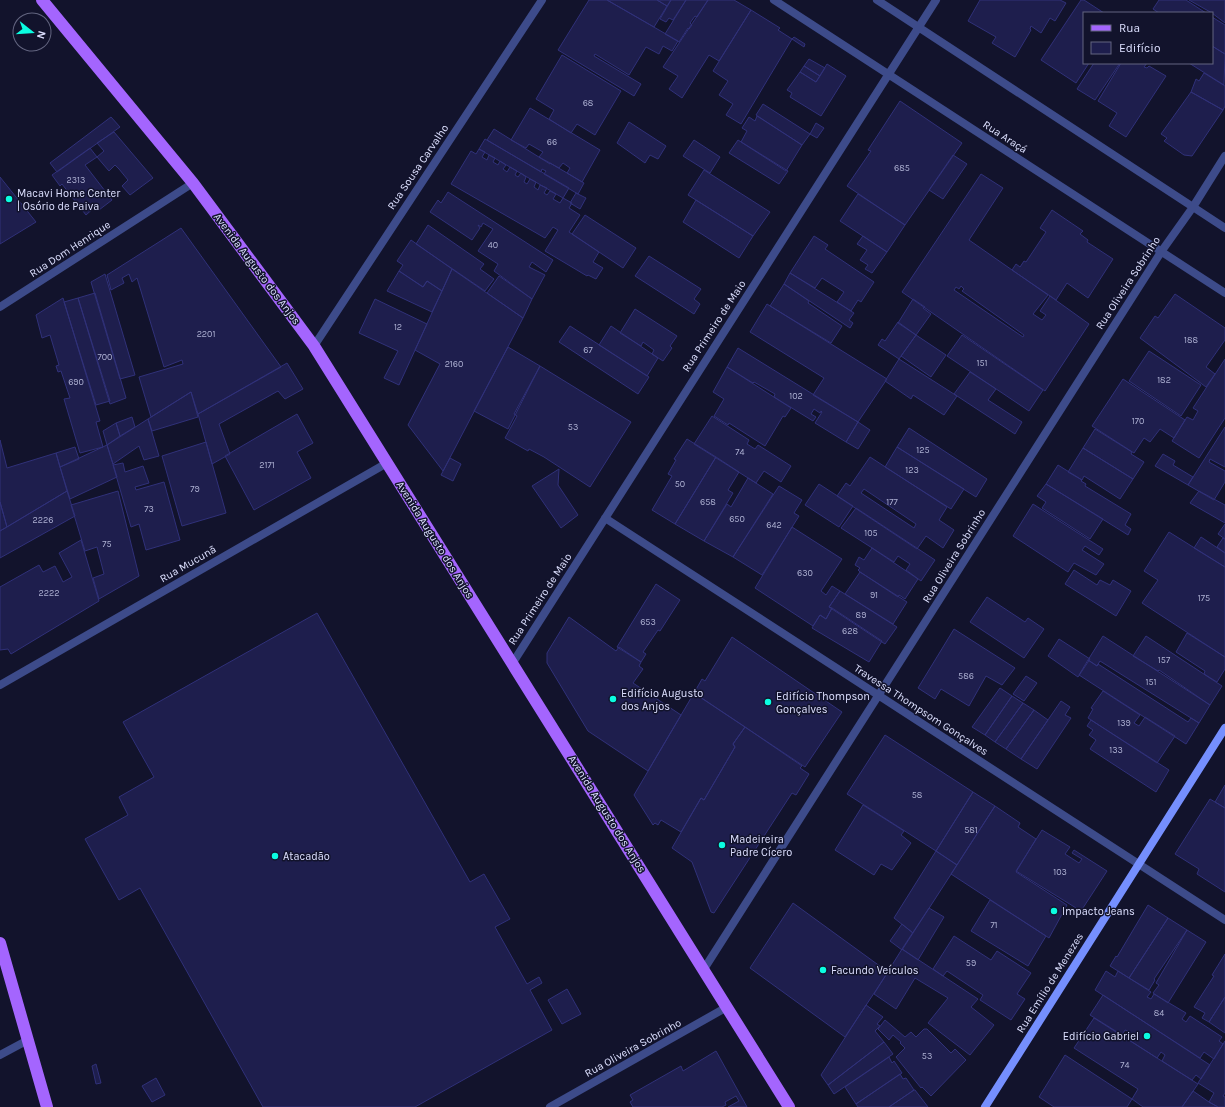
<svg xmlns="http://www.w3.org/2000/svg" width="1225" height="1107" font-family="Karla,sans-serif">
<rect width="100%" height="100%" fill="#12132c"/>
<path fill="#1e1e4d" stroke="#303179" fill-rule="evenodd" d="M589,0H607L678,41L672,51L663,46L659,54L646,47L629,75L595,54L594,56L641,84L634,96L558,50Z
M607,0H657L667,6L654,27Z
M657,0H671L667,6Z
M671,0H686L673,20L669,18L666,22L660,19Z
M686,0H708L697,17L695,16L690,23L692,25L689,29L688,28L679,42L665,34Z
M708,0H734L751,10L719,61L709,55L682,98L669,89L678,76L663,67Z
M980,0H1060L1066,3L1055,21L1050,18L1041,33L1031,26L1030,29L1031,30L1015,57L992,43L996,37L968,21Z
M1081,0H1084L1104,13H1084V63H1089L1076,83L1041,60Z
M1159,0H1186L1206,13H1159L1153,9Z
M1189,0H1225V23L1212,13Z
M751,10L780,28L778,30L792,39L741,124L726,115L733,104L719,95L728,81L713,71Z
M1212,17L1225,25V54L1212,46Z
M794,37L805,44L804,47L792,39Z
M1212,46L1225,54L1224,85L1189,63H1212Z
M562,55L621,91L595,135L577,124L571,133L549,119L554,110L536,99Z
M809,59L825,68L820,76L804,66Z
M1094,63H1120L1095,100L1077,89Z
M1121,63H1147L1144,67L1147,68L1149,66L1166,76L1126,137L1109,126L1117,113L1098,101Z
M827,64L846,76L821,116L790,97L792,93L787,90L800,72L816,82Z
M804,66L820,76L816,82L800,72Z
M1204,73L1225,86V106L1223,110L1191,92L1196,79L1199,81Z
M1191,92L1223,110L1192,156L1184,155L1164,141L1167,138L1161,134Z
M900,101L962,143L905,225L847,186L871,151L868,150Z
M763,104L810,134L802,145L756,115Z
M530,108L600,150L582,182L567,173L570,168L563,163L559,168L539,157L543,152L529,144L526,148L511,140Z
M757,116L802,145L786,171L741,142L747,131L742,128L749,117L755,121Z
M111,117L120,127L57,172L50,163Z
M629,122L666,146L658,159L650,155L645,163L617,143Z
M816,123L824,128L817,138L810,134Z
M494,129L550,164V163L584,183L578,194L544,174L546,171L542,169L541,172L487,140Z
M114,132L153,178L130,195L122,186L128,180L119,169L115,165L109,171L97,157L104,151L97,143Z
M485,139L569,188L563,198L479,149Z
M694,140L720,157L710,173L683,156Z
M738,140L788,171L779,184L729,153Z
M90,148L97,157L85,165L112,200L99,210L96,206L86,215L62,184L60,186L52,175Z
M479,149L485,152L482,157L487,160L489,155L495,158L493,162L498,165L500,161L506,165L503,169L507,172L510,167L517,171L515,175L518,177L521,173L526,177L524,182L527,184L530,179L536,182L534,187L538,190L540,185L547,188L544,193L547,195L550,191L556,194L553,199L560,203L563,198L572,203L569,208L580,215L569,232L599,252L593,262L603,268L596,279L588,275L587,276L545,251L558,230L553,227L545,238L451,184L471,151L476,154Z
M953,155L967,164L943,199L929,190Z
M704,170L770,212L753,236L688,195Z
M981,174L1003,188L969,240L1048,295L1033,314L1042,320L1046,315L1040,311L1050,296L1089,324L1045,391L902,292ZM961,286L964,289L962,291L1024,335L1023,337L954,290L956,287L959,289Z
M0,177L36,222L0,244Z
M448,192L553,260L546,272L532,262L529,267L545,275L532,299L494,271L498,264L478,251L493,229L483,223L481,227L478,225L480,228L472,240L430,212L438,200L441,203Z
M576,193L586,198L580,209L570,203Z
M858,194L905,225L887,252L840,221Z
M696,200L753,236L739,258L683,222Z
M1052,210L1083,231L1080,234L1088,240L1087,242L1113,259L1088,298L1067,283L1056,300L1012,270L1016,264L1020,267L1024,261L1026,262L1046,232L1040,228Z
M585,215L636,248L623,268L572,234Z
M428,225L484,264L480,269L494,279L485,291L416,244Z
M181,228L281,367L198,414L191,392L151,417L139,377L183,364L182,360L164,367L137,278L132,282L129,274L122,278L124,283L111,290L107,275Z
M814,236L828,245L825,249L874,282L861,302L858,300L851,311L837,302L844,292L822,278L815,288L790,273Z
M863,236L887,252L872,273L865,269L868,265L860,260L867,250L857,244Z
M411,240L452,269L442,291L427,281L423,287L399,271L403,265L397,261Z
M649,256L701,289L694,299L700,304L694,314L635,276Z
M452,269L523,318L443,471L408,425L440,364L415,350Z
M399,271L423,287L427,281L442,291L432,312L387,291Z
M790,273L854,313L849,320L853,323L850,328L784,284Z
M105,274L135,375L120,379L91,282Z
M499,276L532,299L523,318L487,293Z
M784,284L809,301L808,303L842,326L831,343L770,306Z
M95,293L126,398L110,404L78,298Z
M1175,294L1225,328V340L1206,367L1215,374L1206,387L1140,338L1155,316L1158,318Z
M63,298L100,421L96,422L103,447L80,453L64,399L70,398L61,371L58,372L56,366L59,365L50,335L42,338L36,315Z
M78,298L110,401L96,405L64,302Z
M375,299L427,324L399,385L384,378L398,351L359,333Z
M913,299L925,307L923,308L931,314L916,335L898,323Z
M767,304L887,379L858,422L813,395L824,378L750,332Z
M635,309L677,336L670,346L672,348L663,361L652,354L654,350L643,342L641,346L620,333Z
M898,322L916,335L899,359L878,345L882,339L885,341Z
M570,326L649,377L638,394L559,342Z
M611,326L658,358L647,376L599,345Z
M916,335L946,355L931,377L901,356Z
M962,335L1043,390L1029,411L947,356Z
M508,347L540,366L508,429L474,411Z
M738,348L858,422L846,442L815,423L822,412L821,411L820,413L814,409L811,414L816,417L813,421L774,397L775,394L754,382L753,383L727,367Z
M1149,351L1201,385L1181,416L1129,381Z
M899,359L957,396L944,415L913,395L911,399L885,381Z
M1225,359V418L1199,458L1172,441L1187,417L1193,420L1198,411L1193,408Z
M287,363L303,389L285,399L278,391L219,424L230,454L212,464L198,414Z
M540,366L631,422L590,487L544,457L529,449L528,451L505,438L517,416L514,414Z
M727,367L791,408L785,417L783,416L765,446L729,423L728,425L714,416L724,399L713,392Z
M970,372L996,389L988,400L1022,422L1015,434L954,394Z
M1123,379L1185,420L1174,438L1160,429L1150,442L1144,438L1134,453L1092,426Z
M191,392L198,417L152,431L148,419Z
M297,414L313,443L297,452L311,478L254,510L225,456Z
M712,416L749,440L747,444L755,449L758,445L791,466L781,482L764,471L756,483L694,444Z
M132,417L135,427L120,436L116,423Z
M148,419L159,456L144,460L139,446L113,464L107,445Z
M858,422L870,430L858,449L846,442Z
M116,423L120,436L107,445L103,431Z
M1225,427V467L1210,459L1209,462L1225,471V482L1214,500L1188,485Z
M909,428L987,479L976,497L897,447Z
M1095,429L1132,452L1131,454L1144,462L1133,479L1083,448Z
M687,439L716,457L675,524L652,510L672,476L668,474L676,460L674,459Z
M0,440L7,468L56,453L67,491L7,527L0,502Z
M206,442L226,513L182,526L162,456Z
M107,445L117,477L70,499L60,467Z
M75,447L79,459L60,467L56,453Z
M897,447L964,489L951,509L885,467Z
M1083,448L1133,479L1120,499L1084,476L1082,480L1068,472Z
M1163,454L1175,461L1173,465L1193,477L1188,485L1155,466Z
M716,457L739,472L728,490L733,493L704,541L675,524Z
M870,457L947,507L939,520L954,530L943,548L926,536L917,549L837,496L846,483L850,486ZM864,489L916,524L914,528L861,493Z
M450,458L461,464L453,481L441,475Z
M123,463L125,472L143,466L149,483L135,487L136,490L164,482L180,540L146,550L139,524L131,527L113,465Z
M1058,465L1082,480L1081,481L1086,484L1085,486L1131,514L1125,525L1131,529L1128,535L1046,484Z
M559,469L558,485L578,515L561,528L532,486Z
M748,478L773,494L733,557L704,541L727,504L731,507Z
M819,484L853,506L839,527L805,505Z
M1046,484L1103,519L1090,539L1042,508L1046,502L1037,496Z
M779,486L802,500L794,513L799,516L762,575L733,557Z
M67,491L75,516L0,558V531Z
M118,491L139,576L99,599L93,578L104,574L97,547L85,551L71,505Z
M1199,491L1225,505V523L1190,503Z
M0,502L7,527L0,531Z
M1033,504L1103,549L1099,555L1085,546L1082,550L1104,564L1096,575L1074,563L1068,572L1013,536Z
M856,508L935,560L921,581L906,570L910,564L898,556L894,562L841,528Z
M1225,524V539L1218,534Z
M792,527L842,559L821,591L826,595L832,586L840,591L829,607L832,608L826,619L820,615L813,626L755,588Z
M1169,532L1225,567V657L1142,603L1158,580L1144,571Z
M1201,537L1225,553V567L1194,548Z
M1223,538L1225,539V553L1217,547Z
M81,540L99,601L11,654L8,649L0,650V587L39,565L43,572L55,566L63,582L72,577L59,553Z
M872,548L918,579L905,599L899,595L898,597L860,572L858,570L860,568L855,565L859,557L864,560Z
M1074,570L1097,585L1100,580L1110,585L1113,580L1131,591L1116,616L1065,584Z
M860,572L907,602L893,624L845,594Z
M656,584L680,600L660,631L658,630L643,652L646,654L641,662L617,647Z
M840,591L897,627L885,644L829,607Z
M987,597L1025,622L1028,618L1044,629L1024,658L970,622Z
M832,608L882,641L869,662L812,628L820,615L826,619Z
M317,613L470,882L484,874L510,919L495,927L527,984L539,977L542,983L530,990L552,1030L415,1107H263L140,888L119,900L85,839L128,815L119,797L154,777L123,722Z
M569,617L616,651L619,647L641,662L639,666L643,669L633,683L681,715L648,771L588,731L547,663V653Z
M954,629L1015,668L1002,685L986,676L969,706L941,689L935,699L918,688Z
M1187,633L1225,657V669L1217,682L1204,674L1205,671L1176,652Z
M1103,636L1210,705L1199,723L1100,661L1097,666L1088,660Z
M1146,636L1222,686L1210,705L1159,670L1158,671L1133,656Z
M732,637L842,712L805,767L694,693L702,679L705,681Z
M1059,639L1090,659L1078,677L1048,656Z
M1088,660L1097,666L1098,664L1188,722L1191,718L1199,723L1186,744L1079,675Z
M1026,676L1037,683L1024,701L1013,694Z
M1000,688L1012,696L985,735L972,727Z
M1103,691L1140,715L1134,723L1139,726L1145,717L1175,736L1157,763L1088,718L1093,709L1091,708Z
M694,693L745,727L733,744L735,747L704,800L701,798L681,832L661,820L658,825L655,823L653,825L634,795Z
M1012,696L1023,703L995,742L985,735Z
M1061,701L1070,707L1065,715L1071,718L1037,769L1021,759Z
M1023,703L1034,710L1006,749L995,742Z
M1034,710L1048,720L1021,759L1006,749Z
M1091,720L1169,770L1156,792L1090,749L1096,740L1089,735L1093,730L1087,726Z
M745,727L802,766L800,768L809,774L796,795L792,793L714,913L711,912L692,862L672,848L701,798L704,800L735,747L733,744Z
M885,735L973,792L936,851L847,794Z
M1225,785V808L1215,802Z
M973,792L995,806L957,865L936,851Z
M1210,799L1225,808V892L1197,874L1199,869L1175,854Z
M863,805L904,831L901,835L911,843L892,870L881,864L874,875L835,850Z
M995,806L1020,823L1018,827L1036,839L1016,872L1067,905L1049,938L951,874Z
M1042,830L1070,847L1065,854L1079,863L1082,859L1072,853L1074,850L1107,871L1081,911L1016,871Z
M936,851L957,865L913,933L894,918Z
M990,900L1046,936L1028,966L971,931Z
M793,903L888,972L845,1037L750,968Z
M1148,905L1168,918L1129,978L1110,966L1116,956L1117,957Z
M929,908L944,917L918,960L902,949Z
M1168,918L1187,930L1154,979L1155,980L1149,990L1129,978Z
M902,924L913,933L902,950L890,941Z
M1187,930L1206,942L1168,1003L1153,993L1159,985L1156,983Z
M954,936L991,960L997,951L1031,973L1017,994L1025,999L1011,1020L980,1000L983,995L947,971L943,976L933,969Z
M902,949L978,999L971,1007L994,1025L970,1055L928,1023L948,998L915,978L896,1009L874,994Z
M1225,954V997L1209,1022L1202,1018L1205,1013L1194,1007L1214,976L1212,975Z
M1106,971L1115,977L1118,971L1151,992L1147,997L1151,999L1154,994L1186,1013L1182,1019L1186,1022L1190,1016L1222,1037L1219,1041L1223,1044L1214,1059L1204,1052L1200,1058L1095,990Z
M567,989L581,1014L562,1024L548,1000Z
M1103,995L1210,1065L1201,1079L1196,1075L1192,1080L1162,1061L1165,1055L1161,1052L1157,1058L1126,1038L1130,1032L1125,1030L1122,1035L1090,1015Z
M1225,997V1033L1209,1022Z
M866,1005L883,1017L877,1024L880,1026L875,1031L884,1042L828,1085L821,1075Z
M1094,1018L1198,1084L1182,1107H1143L1132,1099L1138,1089L1074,1048Z
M885,1020L905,1037L911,1032L916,1037L924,1029H927L951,1053L955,1049L966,1060L931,1096L922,1087L921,1088L896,1057L905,1048L900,1043L901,1042L893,1035L889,1040L878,1029Z
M1225,1041V1093L1223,1096L1225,1097V1107H1218L1209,1102L1214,1093L1198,1083Z
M884,1042L893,1054L834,1094L828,1085Z
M716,1051L747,1107H728L739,1101L736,1096L725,1102L726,1105L722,1107H633L630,1102L633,1100L630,1095L681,1066L683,1071Z
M1065,1055L1132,1099L1127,1107H1054L1039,1097Z
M889,1057L892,1063L894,1061L902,1073L856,1104L845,1087Z
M96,1064L101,1083L96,1084L92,1066Z
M900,1074L903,1079L906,1078L914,1090L889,1107H858L856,1104Z
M156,1078L165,1095L152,1102L142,1086Z
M915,1090L928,1107H889L914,1090Z
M1193,1091L1209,1102L1218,1107H1182Z"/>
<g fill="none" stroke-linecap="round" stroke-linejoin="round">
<path stroke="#3d4b8a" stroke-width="8" d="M774,0L1225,293
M877,0L1225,228
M0,307L193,183
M314,346L542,0
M605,518L1225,920
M512,664L936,0
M0,685L387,463
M704,969L1161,252L1193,207L1225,156
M0,1055L28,1040
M550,1107L727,1007"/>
<path stroke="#758ffe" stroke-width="8" d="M985,1107L1225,728"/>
<path stroke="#a465fe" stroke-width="12" d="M42,0L193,183L314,346L789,1107
M0,943L47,1107"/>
</g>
<g fill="#0bfde1" stroke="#12132c" stroke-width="1.5">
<circle cx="9" cy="199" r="4"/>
<circle cx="613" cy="699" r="4"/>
<circle cx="768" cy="702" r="4"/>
<circle cx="722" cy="845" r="4"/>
<circle cx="275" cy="856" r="4"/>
<circle cx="1054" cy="911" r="4"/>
<circle cx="823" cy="970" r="4"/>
<circle cx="1147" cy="1036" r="4"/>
</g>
<g text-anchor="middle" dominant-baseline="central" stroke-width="3" stroke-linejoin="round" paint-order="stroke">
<g font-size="9" fill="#adb0d2">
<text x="588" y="103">68</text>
<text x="552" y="142">66</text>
<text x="902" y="168">685</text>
<text x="76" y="180">2313</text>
<text x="493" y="245">40</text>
<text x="398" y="327">12</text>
<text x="206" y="334">2201</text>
<text x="1191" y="340">188</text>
<text x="588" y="350">67</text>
<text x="105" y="357">700</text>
<text x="982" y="363">151</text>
<text x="454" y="364">2160</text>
<text x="1164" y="380">182</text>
<text x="76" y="382">690</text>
<text x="796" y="396">102</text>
<text x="1138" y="421">170</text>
<text x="573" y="427">53</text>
<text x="923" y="450">125</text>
<text x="740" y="452">74</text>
<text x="267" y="465">2171</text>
<text x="912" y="470">123</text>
<text x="680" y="484">50</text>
<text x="195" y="489">79</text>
<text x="708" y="502">658</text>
<text x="892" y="502">177</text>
<text x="149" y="509">73</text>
<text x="737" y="519">650</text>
<text x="43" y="520">2226</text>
<text x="774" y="525">642</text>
<text x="871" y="533">105</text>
<text x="107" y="544">75</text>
<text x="805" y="573">630</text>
<text x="49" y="593">2222</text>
<text x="874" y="595">91</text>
<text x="1204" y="598">175</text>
<text x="861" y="615">89</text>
<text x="648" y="622">653</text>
<text x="850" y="631">628</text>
<text x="1164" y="660">157</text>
<text x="966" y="676">586</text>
<text x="1151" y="682">151</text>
<text x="1124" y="723">139</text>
<text x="1116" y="750">133</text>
<text x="917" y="795">58</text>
<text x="971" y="830">581</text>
<text x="1060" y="872">103</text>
<text x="994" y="925">71</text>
<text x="971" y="963">59</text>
<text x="1159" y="1013">84</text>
<text x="927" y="1056">53</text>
<text x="1125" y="1065">74</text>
</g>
<g font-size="11" fill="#dde0ff" stroke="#12132c">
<text transform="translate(1005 137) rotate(33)">Rua Araçá</text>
<text transform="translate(418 167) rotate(-56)">Rua Sousa Carvalho</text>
<text transform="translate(70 249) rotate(-33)">Rua Dom Henrique</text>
<text transform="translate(257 269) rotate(53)">Avenida Augusto dos Anjos</text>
<text transform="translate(1128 283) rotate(-57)">Rua Oliveira Sobrinho</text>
<text transform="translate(714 326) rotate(-57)">Rua Primeiro de Maio</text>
<text transform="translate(435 540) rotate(58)">Avenida Augusto dos Anjos</text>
<text transform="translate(954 556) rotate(-58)">Rua Oliveira Sobrinho</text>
<text transform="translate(188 564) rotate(-30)">Rua Mucunã</text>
<text transform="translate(540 599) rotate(-57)">Rua Primeiro de Maio</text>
<text transform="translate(921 710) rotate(33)">Travessa Thompsom Gonçalves</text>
<text transform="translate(607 814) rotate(58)">Avenida Augusto dos Anjos</text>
<text transform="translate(1050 983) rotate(-58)">Rua Emílio de Menezes</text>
<text transform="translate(633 1048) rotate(-29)">Rua Oliveira Sobrinho</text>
</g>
<g font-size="11" fill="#dde0ff" stroke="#12132c" text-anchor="start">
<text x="17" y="193">Macavi Home Center<tspan x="17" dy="13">| Osório de Paiva</tspan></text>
<text x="621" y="693">Edifício Augusto<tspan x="621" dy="13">dos Anjos</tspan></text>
<text x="776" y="696">Edifício Thompson<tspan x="776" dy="13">Gonçalves</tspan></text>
<text x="730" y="839">Madeireira<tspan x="730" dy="13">Padre Cícero</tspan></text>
<text x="283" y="856">Atacadão</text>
<text x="1062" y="911">Impacto Jeans</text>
<text x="831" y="970">Facundo Veículos</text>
<text x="1139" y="1036" text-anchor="end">Edifício Gabriel</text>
</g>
</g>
<rect x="1083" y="12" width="130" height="52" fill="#12132c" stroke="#636580"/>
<rect x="1091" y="25" width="20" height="6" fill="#a465fe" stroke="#636580"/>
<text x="1119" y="32" font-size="12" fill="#dde0ff">Rua</text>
<rect x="1091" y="42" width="20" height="12" fill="#1e1e4d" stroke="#636580"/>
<text x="1119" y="52" font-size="12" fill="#dde0ff">Edifício</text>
<g transform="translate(32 32) rotate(107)"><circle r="19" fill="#12132c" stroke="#636580"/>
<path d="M0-3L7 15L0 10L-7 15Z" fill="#0bfde1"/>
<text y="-6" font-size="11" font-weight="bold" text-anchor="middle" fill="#dde0ff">N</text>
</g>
</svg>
